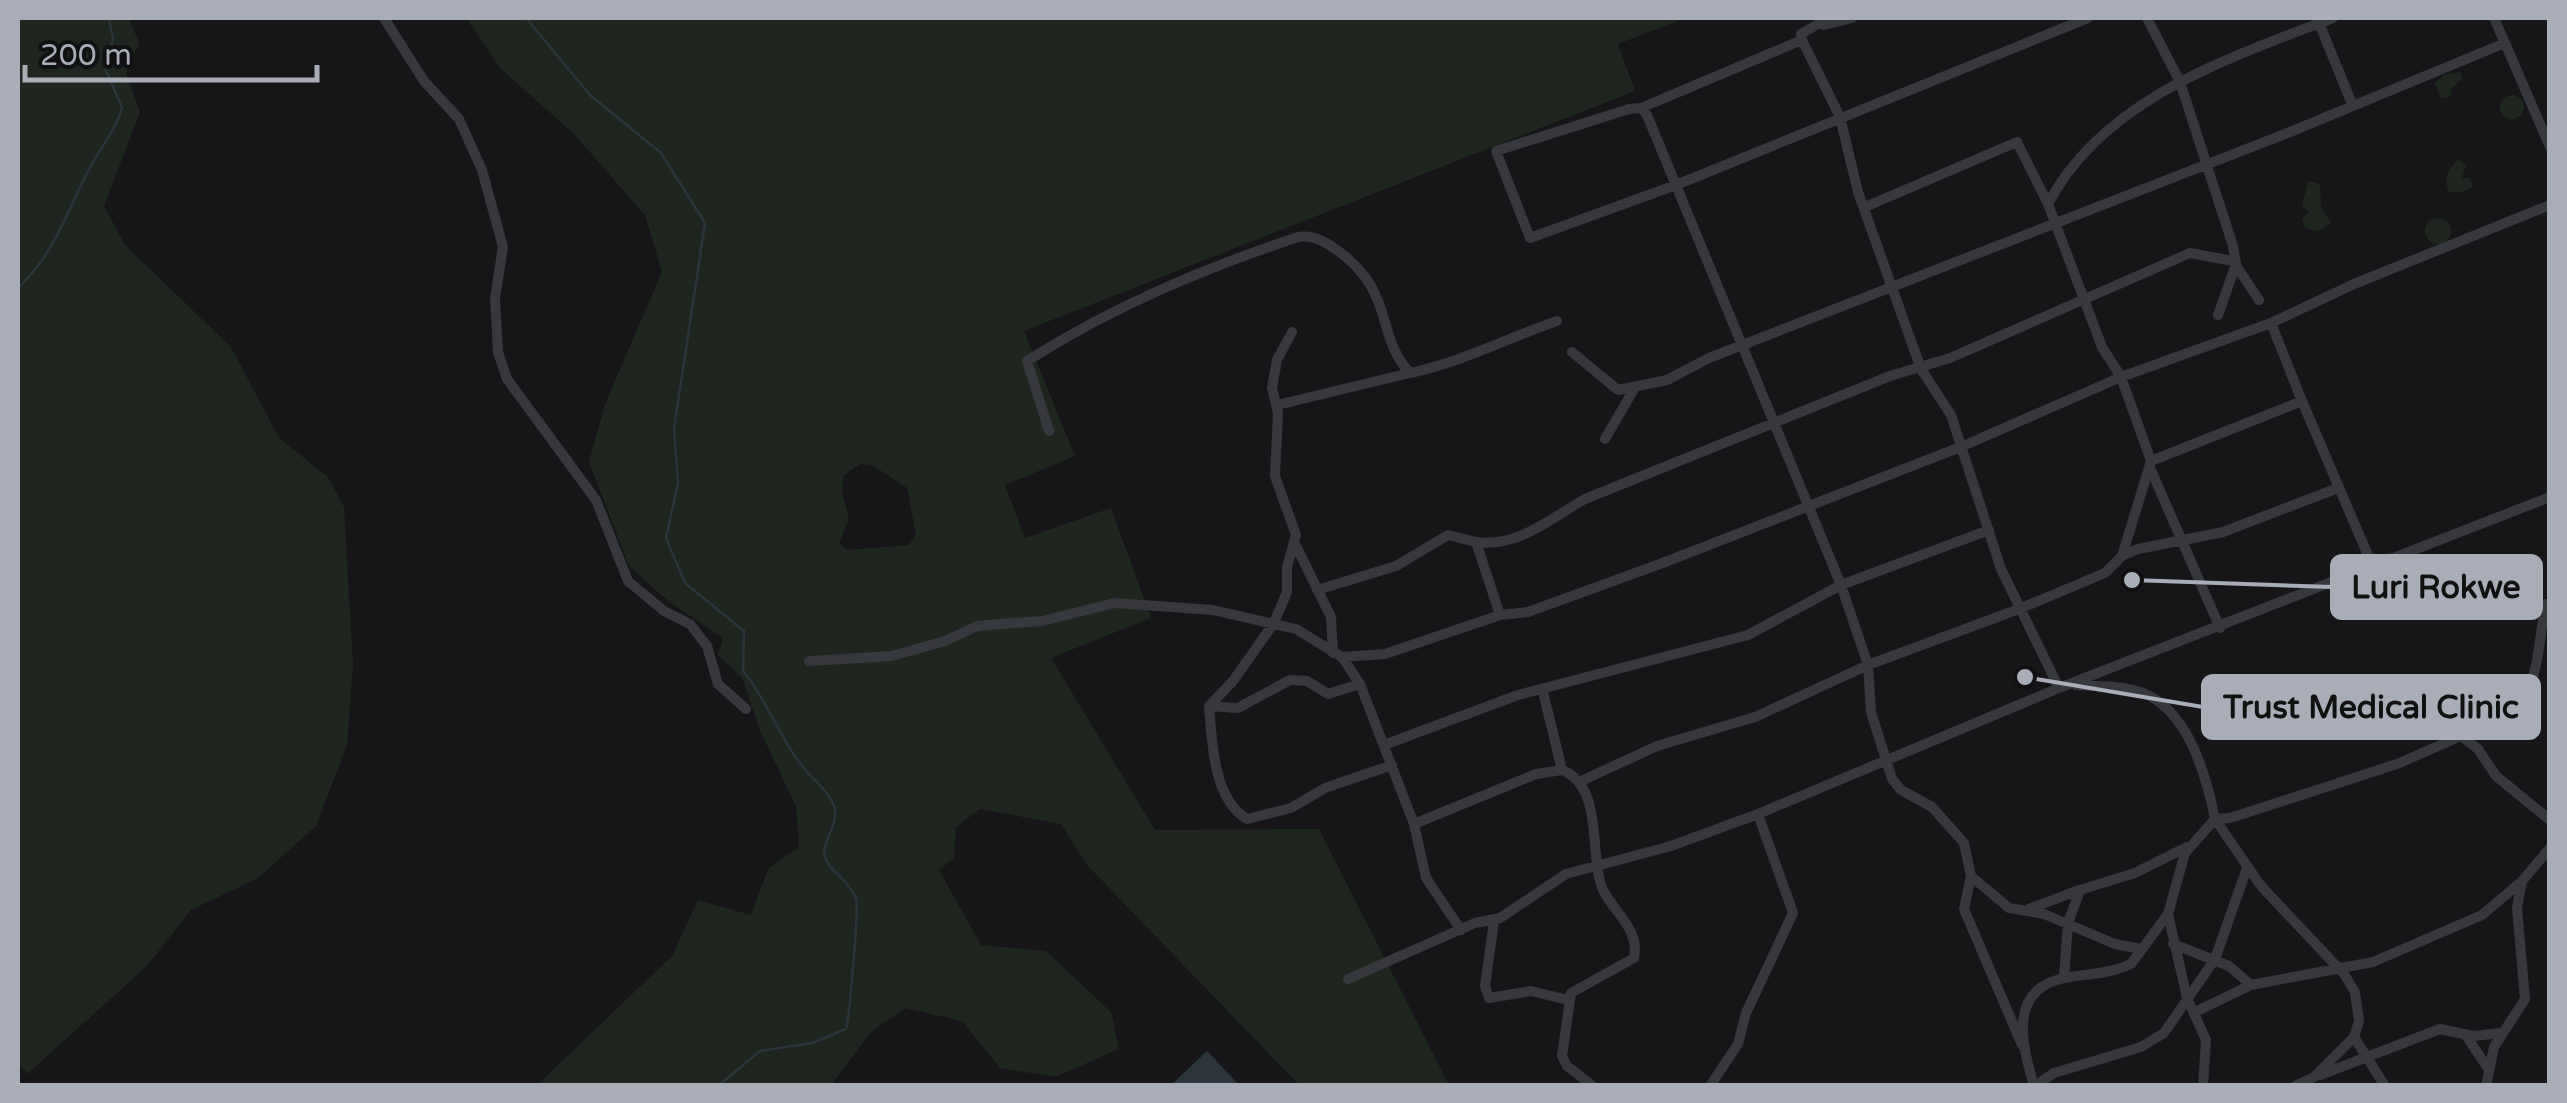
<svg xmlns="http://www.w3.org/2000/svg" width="2567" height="1103" font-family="'Varela Round',sans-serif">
<rect width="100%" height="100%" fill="#161618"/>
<path fill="#1e261f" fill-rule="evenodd" d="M18,18H129L139,43L126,73L140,112L104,206L125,245L231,347L279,438L328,477L344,507L353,666L347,745L316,826L258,878L191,910L146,967L27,1074L18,1063Z
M466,18H1685L1618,44L1635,91L1024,331L1075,456L1005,485L1025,538L1111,508L1151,618L1051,658L1155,830L1319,829L1449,1085H1299L1087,865L1061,824L980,809L956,827L954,858L939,870L981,945L1046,951L1111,1012L1119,1049L1055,1077L1000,1068L962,1021L905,1008L870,1033L831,1085H537L672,956L698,900L751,915L768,869L799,847L796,806L761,733L742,678L718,655L723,638L668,601L629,566L589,462L605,404L662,272L645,215L574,134L501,69ZM860,464L872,465L907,488L916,535L909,545L847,550L839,543L849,519L842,492L844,475Z
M2461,72L2462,79L2450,90L2452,96L2441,99L2435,83L2444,75Z
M2500 107a12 12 0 1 1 24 0a12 12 0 1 1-24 0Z
M2458,159L2466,165L2462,178H2470L2473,187L2462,192H2449C2443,178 2448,170 2458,159Z
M2308,181L2320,184L2321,207L2331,223L2318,231L2305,228L2302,218L2309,212L2302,206Z
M2425 231a13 13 0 1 1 26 0a13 13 0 1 1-26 0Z"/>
<path fill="#2c353c" d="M1207,1051L1239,1085H1171Z"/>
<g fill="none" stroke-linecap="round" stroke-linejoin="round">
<path stroke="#2c353c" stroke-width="2.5" d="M526,18L590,95L661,153L705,223L674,429L678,483L666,538L685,583L744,631L743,671C769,702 780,741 807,772C817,783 832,794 835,810C837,827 824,838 824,855C830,873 849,880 856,898C859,908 849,1022 846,1029L812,1043L760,1051L718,1086
M18,288C58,250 67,208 93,162C104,143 116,129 122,108L105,68L113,39L109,18"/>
<path stroke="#37383d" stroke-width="10" d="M384,18L424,81L459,119L482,170L503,247L495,298L498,352L507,379L596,500L628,581L664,611L690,624L707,646L718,684L746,709
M1828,18L1801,34L1802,40L1840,117L1858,192L1921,369L1951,415L2001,569L2059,688
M2147,18L2180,82L2233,246L2236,264L2218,315
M2317,18L2352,104
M2494,18L2505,43
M1824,25L1852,18
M1641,108L1802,40
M2048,204C2103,99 2228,58 2333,18
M1865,207L2017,142L2048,204L2102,347L2121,377L2151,461L2122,556
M2271,323L2302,401
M1292,332L1277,360L1272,388L1278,413L1275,476L1296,535L1287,567V592L1274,623L1233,681L1209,706C1212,741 1213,799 1247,819L1291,808L1325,788L1392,765
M1572,352L1618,390L1667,380L1709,358L2290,132L2505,43L2550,147
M1277,405L1410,373
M1049,431L1027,361C1112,307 1202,269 1298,237C1312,235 1322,240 1334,248C1397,291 1374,335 1410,373C1462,362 1507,338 1557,321
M1605,439L1634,389
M2151,461L2302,401L2373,567
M2151,470L2220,628
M1476,542C1518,548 1551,518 1585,499L1890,376L1950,358L2190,253L2233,261L2259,300
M1295,544L1331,617L1333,653
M1317,590L1396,566L1448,535L1476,542L1500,615
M1342,657L1385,654L1500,615L1528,612L1660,564L1963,446L2121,377L2271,323L2354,284L2550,205
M809,661L892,656L945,641L977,626L1042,621L1115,603L1213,610L1296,629L1342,657L1360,684L1414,824L1426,878L1461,930
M1543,692L1562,770C1605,787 1588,855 1603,890C1615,914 1640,929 1634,958L1571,993L1562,1056L1567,1066L1593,1086
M1209,706L1238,708L1290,680L1307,681L1328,694L1360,684
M2462,736C2541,699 2533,686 2545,604
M1384,745L1518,695L1748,635L1841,585L1989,530
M1579,782L1657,746L1755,717L1868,665L2019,609L2105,573L2122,556L2138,549L2223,532L2338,488
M2215,819L2230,818L2397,764L2461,736L2478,749L2496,776L2550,820
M2215,819L2261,886L2344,974L2355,992L2359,1021L2354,1037L2314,1077L2295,1086
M1414,824L1536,774L1562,770
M1971,876L2009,908L2044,914L2115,944L2141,949
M2029,909L2079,890
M2168,914L2187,998L2206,1040L2203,1086
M1494,921L1485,986L1489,998L1531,991L1568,1000
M2173,944L2229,966L2251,985
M2064,977L2068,923L2080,890L2135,873L2187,847
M1348,979L1475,923L1500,918L1566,874L1671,846L1758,814L2059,688L2550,497
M2195,1012L2251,985L2373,962L2482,915L2522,881
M2465,1034L2489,1070
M2354,1037L2385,1086
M2022,1045L1964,909L1971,876L1964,843L1932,807L1901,790L1892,779L1871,712L1868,665L1841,585L1647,115L1641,108L1629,109L1496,151L1530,238L1676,185L2088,18
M2320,1075L2440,1029L2473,1036L2502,1033
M1710,1086L1738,1044L1746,1013L1793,913L1758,814
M2034,1086C2022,1044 2006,987 2069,977C2091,974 2111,973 2131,964L2168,914L2185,853L2215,819C2206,775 2188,708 2140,692C2121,685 2097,687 2076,685
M2035,1086L2054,1073L2141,1047L2164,1033L2215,959L2247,868
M2486,1086L2494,1047L2525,999L2517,908L2522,881L2550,848"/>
</g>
<path fill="none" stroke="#a8adb8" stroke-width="4" d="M2132 580L2332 587M2025 677L2203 707"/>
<g fill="#a8adb8" stroke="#111113" stroke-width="4">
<circle cx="2132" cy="580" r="10"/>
<circle cx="2025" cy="677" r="10"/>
</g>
<g fill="#a8adb8" stroke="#a8adb8" stroke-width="4">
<rect x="2332" y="556" width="209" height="62" rx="10"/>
<rect x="2203" y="676" width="336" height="62" rx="10"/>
</g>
<g font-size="32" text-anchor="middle" font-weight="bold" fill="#111">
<text x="2436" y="598">Luri Rokwe</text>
<text x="2371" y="718">Trust Medical Clinic</text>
</g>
<rect width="2567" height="1103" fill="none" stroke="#a8adb8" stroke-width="40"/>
<path d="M25 65v15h292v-15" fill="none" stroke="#a8adb8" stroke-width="5"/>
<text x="40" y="65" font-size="30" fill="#a8adb8" stroke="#111113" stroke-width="8" paint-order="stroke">200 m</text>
</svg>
